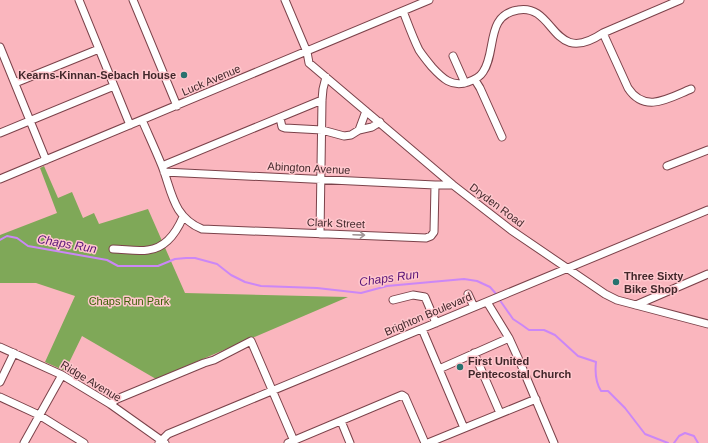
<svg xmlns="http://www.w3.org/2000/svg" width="708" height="443" font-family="Arial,sans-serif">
<rect width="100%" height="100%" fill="#fab6be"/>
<path fill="#7fa858" d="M44,166L58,198L72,192L83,218L94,213L99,224L148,209L185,293L348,297L156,379L82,336L65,371L45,362L75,296L36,283H0V235L57,213L40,168Z"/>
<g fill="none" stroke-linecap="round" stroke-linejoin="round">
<path stroke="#cb87f6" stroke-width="2" d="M0,240L7,236L17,238L28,246L107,260L118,266H158L175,259L186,258H195L217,264L231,275L245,282L261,286L317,288L361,293L387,286L464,279L477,281L490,287L497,295
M499,299L513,319L522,325L529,330H544L555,335L578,356L596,362C595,371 596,383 601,391H608L625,408L645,434L668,443
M674,443L679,436L685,433L694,436L698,443"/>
<g stroke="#7b424a" stroke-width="9">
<path id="minor" d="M79,0L130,125
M133,0L177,106
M285,0L307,52L309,63L453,185L511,230L605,294L617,300L708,324
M403,11C408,24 413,38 419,50C423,56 427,61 432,67C442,78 452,88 468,82C474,80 480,77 483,72C497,52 485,15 518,10C556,3 551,68 603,33L680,0
M603,33L628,88C645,114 669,98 691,89
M0,47L46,160
M453,56L465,83
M475,80L480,88L502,137
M15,83L99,49
M280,118L282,127L285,128L322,130L344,136L351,135L359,130L372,127L380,122
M142,120C149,136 156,151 162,166C172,192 173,217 202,229L426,238L431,236L434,232L435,185
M359,130L366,111
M0,133L114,86
M162,166L322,100
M667,166L708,150
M164,172L435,185H453
M0,179L429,0
M320,234L322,100L323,89L326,77
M113,249C124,249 137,252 148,250C166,248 177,231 183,217
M468,294L474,307
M393,300L413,295L425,297L436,323
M487,302L509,338L519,360L554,443
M636,305L708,274
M422,329L464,428
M0,347L62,375L110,404L165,443
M474,353L500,413
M439,369L509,338
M0,382L14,353
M0,397L39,415L84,443
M110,404L117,399L204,363L214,360L251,341L294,441
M341,421L350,443
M24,443L62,375
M159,443L168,434L708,210
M288,443L402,395L405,397L425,443
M428,443L536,399"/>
</g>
<use href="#minor" stroke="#fff" stroke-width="7"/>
</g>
<defs><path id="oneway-shaft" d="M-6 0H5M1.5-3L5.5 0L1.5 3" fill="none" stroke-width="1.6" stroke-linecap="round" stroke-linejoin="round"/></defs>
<use stroke="#a09495" href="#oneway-shaft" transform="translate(359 235) rotate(2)"/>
<g fill="#28726f" stroke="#ffc7cd" stroke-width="1.5">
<circle cx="184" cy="75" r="4"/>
<circle cx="616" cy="282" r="4"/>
<circle cx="460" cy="367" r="4"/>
</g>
<g text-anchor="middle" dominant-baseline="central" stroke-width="3" stroke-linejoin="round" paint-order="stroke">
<g font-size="11" font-weight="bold" fill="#42282b" stroke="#ffc7cd" text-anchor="start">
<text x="176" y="75" text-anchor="end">Kearns-Kinnan-Sebach House</text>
<text x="624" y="276">Three Sixty<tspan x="624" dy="13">Bike Shop</tspan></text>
<text x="468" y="361">First United<tspan x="468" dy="13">Pentecostal Church</tspan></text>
</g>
<g font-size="11" fill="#42282b" stroke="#ffc7cd">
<text transform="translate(211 80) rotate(-23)">Luck Avenue</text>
<text transform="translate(309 168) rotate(3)">Abington Avenue</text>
<text transform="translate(497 205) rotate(37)">Dryden Road</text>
<text transform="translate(336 223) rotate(2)">Clark Street</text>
<text transform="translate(428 314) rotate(-23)">Brighton Boulevard</text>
<text transform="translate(91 381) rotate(31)">Ridge Avenue</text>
</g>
<g font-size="11" fill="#3c6107" stroke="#ffc7cd">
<text x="129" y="301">Chaps Run Park</text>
</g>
<g font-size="12" font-style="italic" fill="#581478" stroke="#ffc7cd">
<text transform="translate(67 244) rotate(10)">Chaps Run</text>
<text transform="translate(389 278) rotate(-8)">Chaps Run</text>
</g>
</g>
</svg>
